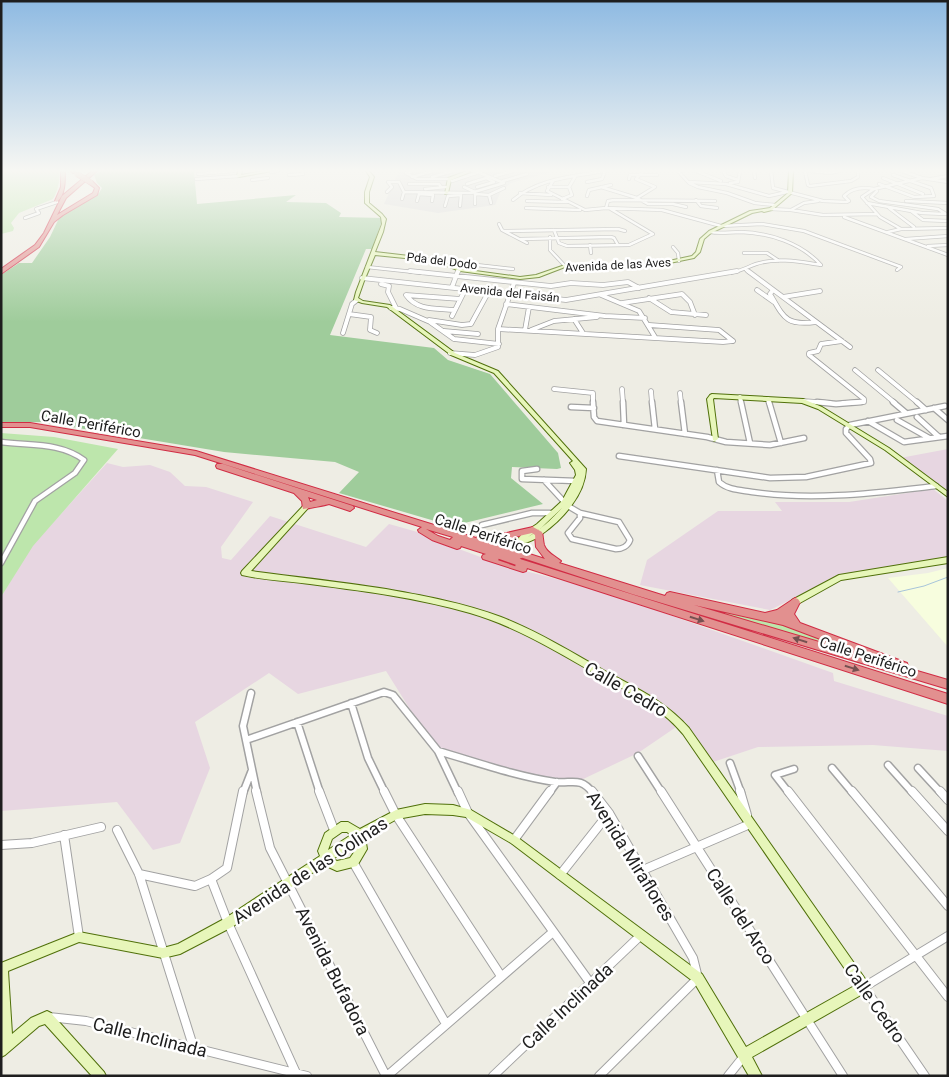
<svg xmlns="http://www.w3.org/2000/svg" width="949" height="1077" font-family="Roboto,sans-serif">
<rect width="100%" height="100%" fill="#eeede4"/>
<path fill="#dcdbdb" d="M399,171H554L511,183L501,191L495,205L438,213L384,204Z"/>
<path fill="#e7d6e1" d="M948,449V492L900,458Z
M107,463L123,467L150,465L170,472L185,486L206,487L253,502L221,547L222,558L231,560L270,516L366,547L389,524L421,533L432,539L502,565L599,590L833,673L834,681L948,716V751L873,745L758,747L713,762L685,721L638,753L579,781L564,782L531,776L435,749L386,671L298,694L269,673L195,722L210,768L180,843L153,850L117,802L1,811V597L32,546Z
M933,489L948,501V556L837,577L770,610L640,585L647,560L718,511H782L775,502H849Z"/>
<path fill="#f7fdde" d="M948,568V647L888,578L928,573Z"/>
<path fill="#bde6ac" d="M1,171H59C60,179 58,192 53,199L19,213L11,223L14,228L13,231L1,234Z
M1,433L54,437L118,449L33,546L1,597Z
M662,597L794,627L894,664Z"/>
<path fill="#9fcc9b" d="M101,171H194L197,204L296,195L286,202L326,203L341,213L339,217L383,218L372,249H366L330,335L434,348L448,360L490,374L558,453L561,468L557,469L512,467L511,478L543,504L452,526L339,493L359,472L335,462L224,452L42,422L1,423V275L19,263H32L50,237L61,214L99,193L102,188L97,183L94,175Z"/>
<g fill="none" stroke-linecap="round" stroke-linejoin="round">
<path stroke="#a7c4da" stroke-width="1" d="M898,592L924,586L948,577"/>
<g stroke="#a2a2a2" stroke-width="4">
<path id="street-far4" d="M678,171L689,183L698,187L727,193L755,203L775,205
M696,171L721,181
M723,171L726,176L738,180
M754,171L755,178
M771,171L773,188L823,201L847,202L849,201L844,196C852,188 863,187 874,189
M805,171L808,185L810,186L851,181L858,177V171
M810,171L830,173L839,171
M902,171L922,178L948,182
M271,172L278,171
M406,173L417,179H449
M406,173L413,171
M480,173L504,183
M198,174L233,171
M289,175L303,174V171
M495,176L513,171
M412,177L433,171
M432,177L453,171
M883,178L923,194
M196,179L239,176
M629,179L630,175H657
M931,179L948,176
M252,180L268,178
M452,181L482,171
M503,181L527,174
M553,181L547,191L585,210L606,208L662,210L721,226L762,224L804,231L901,267L897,270
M587,182L602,179L605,171
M690,182L726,184L769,196L787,192
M730,183L738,182L740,171
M409,184H439L441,187
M467,184L486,178L494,182
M879,184L914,197L934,196L931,188L893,175
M464,187L475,192V204
M477,187L494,182
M548,187H569
M601,187L637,198L648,204H673L686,207
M425,189L446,187
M877,191L871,197L879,201L938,209L946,214
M387,192L392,187L388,182H399L404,192L402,199
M404,192L471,193L504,183
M520,193L551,195
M476,194L489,195L504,188
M489,195L491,203
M587,196L589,190L611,185
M637,198L655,187L636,179L643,171
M562,199L572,195L569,187L575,177
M513,200C539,178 572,177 604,171
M696,200L701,206L717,208
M417,201L419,194L433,195L432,201
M527,201L567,202
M906,201L948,203
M867,203L922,213L945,214
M445,206L448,196L461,195L460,206
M526,208L580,210
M606,208L608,201L614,200L715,201
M889,208L914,227
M771,209L791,210L804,203L818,201
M791,210L823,215L877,214
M911,211L923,220L948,221
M844,217L948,255
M25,218L39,213L36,209L57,202
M499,224L502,230L527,243
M901,229L880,217L862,197L874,189L922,178
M554,230L559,243L567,246L629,245L653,234L609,208
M504,231L618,229L625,231
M710,232C720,234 730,232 741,232C770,233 801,243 821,265C801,262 777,257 756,264C745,268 742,271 730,273
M888,232L901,229L948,228
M550,237V250L565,266
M521,239L611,237L614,238L618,245
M906,239L948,236
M590,245L591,253
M928,246L948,245
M673,247L678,253L679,261
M744,253H767L779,261
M441,261L513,269
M367,267L423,273
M746,270L750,273
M457,273L460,270"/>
</g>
<g stroke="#a2a2a2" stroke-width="5.5">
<path id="street-far3" d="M410,271L551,286L571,283L603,285L628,282L639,288
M748,271L850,347
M362,278L566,300L737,271
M381,284L389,286L388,292L396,308
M452,287L458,271
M757,290L774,302
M773,290L770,294C784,318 786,326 816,322
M601,295L639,311L655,337
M783,297L820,291
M649,298L671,312L706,315
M622,303L682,294L690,302L695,315
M506,304L605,316L645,318
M391,308L400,309L430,322L454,339L499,344
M454,310C437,308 417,311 406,295L460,299
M349,314L371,317L370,330L377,333
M452,316L466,288
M574,319L583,333
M429,320L462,325L471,324L489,291
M649,325L719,330L733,341
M498,329L723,342L733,341
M525,330L529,307
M531,330L554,321L597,317
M444,331L478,334
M343,333L352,304L357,300
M842,341L821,344L818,351L809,353V355L864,399V402L843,403
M450,353L475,355L498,347V329L514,283
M855,370L895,403
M878,370L918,403
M554,389L593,393V403
M622,389L623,403
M651,391L652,403
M680,393L681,403
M740,397L741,403
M768,399L769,403
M803,401L830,403"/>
</g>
<g stroke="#a2a2a2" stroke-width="7">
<path id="street-far2" d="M593,402L594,417L597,421L707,437L726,442L770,445L804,438
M623,402L624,425
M652,402L655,429
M681,402L685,434
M741,402L750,443
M769,402L781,443
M817,402L836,404L861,402
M893,402L906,413
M917,402L926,410
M571,407L594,408
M934,408L948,420
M917,417L939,437
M897,420L929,438
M868,421L904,442L948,436
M1,442C30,446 60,442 84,460L75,473L35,501L1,563
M619,456L770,478L806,477L871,463L870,459L846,433V429L850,425L945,406
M537,469L522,471V479L576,481
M717,470L719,482C728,490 740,490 752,492C814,501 874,493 936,486
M544,480L568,506L580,513
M580,513L619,522L630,540C628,546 622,549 616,549L572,539L568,533L580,518Z
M482,525L532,513H553"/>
</g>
<g stroke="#a2a2a2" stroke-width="9">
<path id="street-far1" d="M251,693L243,726L257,793
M351,703L368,758L385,793
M297,722L320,793
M246,740L384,692L393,695L438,751L458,793
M438,751C476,762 515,776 555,782C572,784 580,776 593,793
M638,756L662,793
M730,763L741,793
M888,765L913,793
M832,768L853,793
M918,768L941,793
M243,793L252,770
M549,793L557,782
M789,793L775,775L794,769"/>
</g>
<g stroke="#a2a2a2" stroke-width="10">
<path id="street" d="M256,791L270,848L386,1076
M319,791L334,830
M384,791L396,815L501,976
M458,791L468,813L591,984
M592,791L609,813L693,958L698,978L599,1076
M661,791L843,1076
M740,791L747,815
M788,791L948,997
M852,791L948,906
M912,791L948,831
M940,791L948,800
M117,830L139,874L194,1049
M64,835L79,937
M514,840L550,791
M1,845L32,843L101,827
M353,862L446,1024
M643,870L750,824
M139,874L195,886L211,879L227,868L243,791
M560,875L609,813
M211,879L228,923L296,1073
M49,1017L86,1021L307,1076
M387,1076L553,932
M493,1076L640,936
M728,1076L744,1056
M925,1076L864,987L948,936"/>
</g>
<g stroke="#50700a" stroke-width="2">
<path id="secondary" d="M238,171H242L241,175L263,171H272L239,177L237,176Z
M366,171H369L374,177L369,192V203L382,214L386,219L383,232L375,252L435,259L461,269L520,277L536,275L565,265L609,266L655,264L692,256L696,252L700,239L709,231L750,211L770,208L788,193L789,171H793L792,193L772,210L764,212L762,211L752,213L711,233L704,239L700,252L694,258L655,266L609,268L565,267L539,277L520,279L460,271L434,261L375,255L364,281L358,298L363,301L390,305L455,353L498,371L586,469C585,495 562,520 542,534C538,538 533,540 528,542C528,542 521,544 521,545C517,547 514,553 511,557L509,558L505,555L522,534L537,524L562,501L576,475L575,470L570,463L573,461L494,373L451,355L387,307L362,303L354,300L356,292L382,224L381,217L365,203V192L370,177ZM562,508C552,519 541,529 528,537L541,528Z
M467,171L470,172L451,180L448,193L445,194L448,178Z
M712,394L803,399L822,407L889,448L948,492V497L885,450L818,409L802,403L714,398L713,399L718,439L715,441L713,440L707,399L710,395Z
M304,505H306L309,507L251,571C296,577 341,582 386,589C425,596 464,603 501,617C537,631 571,652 605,671C636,688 665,701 689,728L868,983L870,987L868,991L752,1057L762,1076H749L694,982L511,843L466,817L453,815L425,814L397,819L365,837L367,849L357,866L337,871L324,865L232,927L180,954L163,958L79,942L8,971L12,1034L31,1018L47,1011L51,1013L104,1072L106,1076H92L45,1024L39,1026L5,1055L1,1057V963L79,932L163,948L178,944L224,919L320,856L318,851L325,833L338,824L341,822H348L360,829L396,810L425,804L453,805L471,810L517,837L702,974L746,1047L856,985L683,734C659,705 628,692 596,674C556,651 515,626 470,613C418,598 364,591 310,584C289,581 263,580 242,575L241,573L242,571ZM342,832H347L351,835L328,850L332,839ZM356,843L357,848L350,858L337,861L333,859Z
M948,557V563L841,580L798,604H792L791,602L792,600L839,575Z"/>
</g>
<g stroke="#d12c44" stroke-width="2">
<path id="highway" d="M61,171H65C65,182 65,195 57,202L55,201L61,187Z
M71,171H75V172L73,173Z
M92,171H97L66,198L57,215L93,193L95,188L88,183V181H92L99,188L97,195L63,215L54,222L39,247L1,274V269L35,245L44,233L62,196Z
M1,423H30L196,451L476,538L480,535L493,536L533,527L542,532C543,536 543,541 544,545C547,553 555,556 561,561L559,563L665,596L667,593L670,592L765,613L777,610L795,598L798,599L800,602L794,614L800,623L907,663L908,666L907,668L948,680V689L632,594L517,556L516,554L517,552L520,551L545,559L536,547L535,535L532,533L493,542H488L507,548L508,550L507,552L503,553L504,555L503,557L500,558L513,562L514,559H520L948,694V704L527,568L526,571L523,572L483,559L482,557L483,555L486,554L461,546L460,548L457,549L432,540L419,532L418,530L422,527L195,455L30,427H1ZM426,529L453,537L450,540L438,536ZM694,605L783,625L863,655Z
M217,464H223L353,506L354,508L350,511L329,504C326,505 306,509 303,509L302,501L294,493L217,468L216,466ZM308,497L317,500L310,502Z"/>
</g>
<use href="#street-far4" stroke="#fff" stroke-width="2.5"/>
<use href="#street-far3" stroke="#fff" stroke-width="4"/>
<use href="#street-far2" stroke="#fff" stroke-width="4.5"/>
<use href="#street-far1" stroke="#fff" stroke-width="6"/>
<use href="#street" stroke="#fff" stroke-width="8"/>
<use href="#secondary" fill="#e7f6ba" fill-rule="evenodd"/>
<use href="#highway" fill="#e2908f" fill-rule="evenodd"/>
<g stroke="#d12c44" stroke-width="6" stroke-linecap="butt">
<path id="highway-bridge-far1" d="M77,174L90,182"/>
</g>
<g stroke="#d12c44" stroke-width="11" stroke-linecap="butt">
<path id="highway-bridge" d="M504,550L520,554
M500,555L517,561"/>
</g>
<use href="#highway-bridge-far1" stroke="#e2908f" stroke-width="5"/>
<use href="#highway-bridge" stroke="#e2908f" stroke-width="8"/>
</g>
<defs><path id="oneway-solid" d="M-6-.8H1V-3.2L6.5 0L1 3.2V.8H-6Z" transform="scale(1.25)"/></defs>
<g fill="#765151">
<use href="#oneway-solid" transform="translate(697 619) rotate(17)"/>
<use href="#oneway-solid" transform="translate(800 640) rotate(-163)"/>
<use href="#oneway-solid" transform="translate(852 668) rotate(17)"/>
</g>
<linearGradient id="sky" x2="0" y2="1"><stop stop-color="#8ebae2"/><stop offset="0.53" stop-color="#f7f7f3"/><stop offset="1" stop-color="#f7f7f3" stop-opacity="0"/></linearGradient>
<rect width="949" height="322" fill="url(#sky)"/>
<g text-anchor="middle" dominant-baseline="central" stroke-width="5" stroke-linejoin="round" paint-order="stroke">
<g font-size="12" fill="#1e1e1e" stroke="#fff">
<text transform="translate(442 261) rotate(7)">Pda del Dodo</text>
<text transform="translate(618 265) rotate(-3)">Avenida de las Aves</text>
<text transform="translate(510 293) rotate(6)">Avenida del Faisán</text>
</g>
<g font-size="15" fill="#1e1e1e" stroke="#fff">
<text transform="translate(91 424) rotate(10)">Calle Periférico</text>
<text transform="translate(483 534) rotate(18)">Calle Periférico</text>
<text transform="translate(868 657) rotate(18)">Calle Periférico</text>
</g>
<g font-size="18" fill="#1e1e1e" stroke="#fff">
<text transform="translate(626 689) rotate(30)">Calle Cedro</text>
<text transform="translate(631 856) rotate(58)">Avenida Miraflores</text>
<text transform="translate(310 870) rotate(-33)">Avenida de las Colinas</text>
<text transform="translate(741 916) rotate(57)">Calle del Arco</text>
<text transform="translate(333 971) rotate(63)">Avenida Bufadora</text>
<text transform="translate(875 1003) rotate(55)">Calle Cedro</text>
<text transform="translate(567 1006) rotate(-43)">Calle Inclinada</text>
<text transform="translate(150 1037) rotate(14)">Calle Inclinada</text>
</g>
</g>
<rect width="949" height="1077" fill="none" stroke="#1e1e1e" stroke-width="5"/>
</svg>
